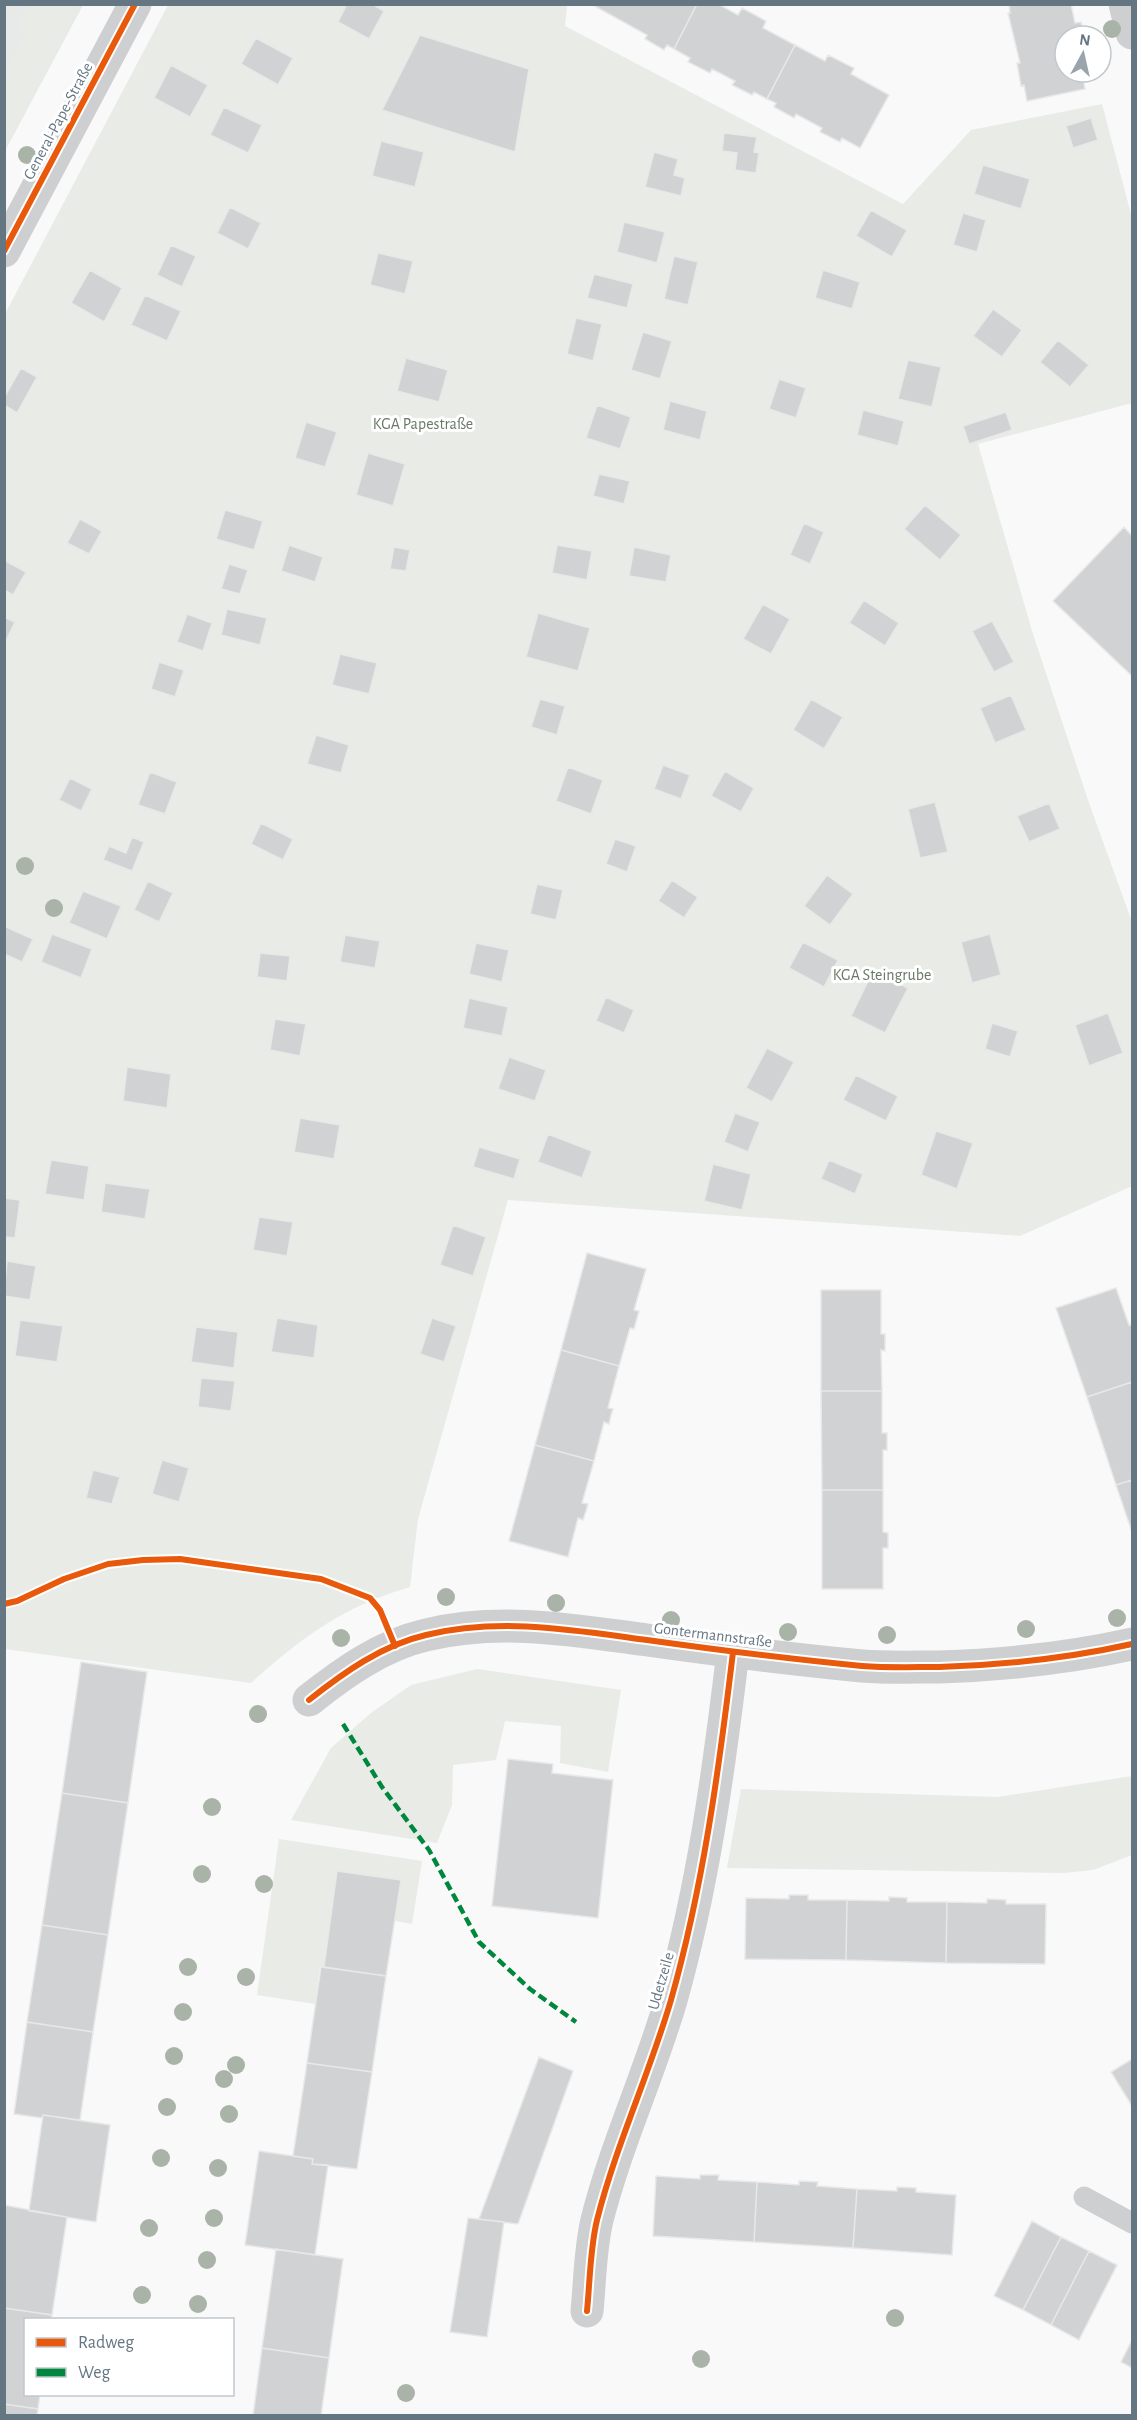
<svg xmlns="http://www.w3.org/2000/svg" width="1137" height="2420" font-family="'Alegreya Sans',sans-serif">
<rect width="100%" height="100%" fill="#f9f9f9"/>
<path fill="#e8e9e9" d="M5,5H83L5,151Z"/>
<path fill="#e8ebe6" d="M28,5H81L5,149V73L26,34L17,26Z
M168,5H567L565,26L903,204L971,130L1102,104L1132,218V403L978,444L1032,631L1089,803L1132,922V1186L1020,1236L508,1200L418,1519L410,1587C344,1606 301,1638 251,1683L5,1649V314Z
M477,1669L621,1690L608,1772L560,1763L561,1726L505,1721L496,1760L453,1765L452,1805L437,1843L291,1820L331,1748L371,1713L411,1685Z
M1132,1776V1855L1093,1870L1064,1873L727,1868L741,1789L998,1797Z
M279,1839L422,1861L412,1924L395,1921L401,1880L337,1871L324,1967H320L315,2004L257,1995Z"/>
<path fill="#d0d2d3" stroke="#e8e8e8" stroke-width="1.5" d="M347,4H372L384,11L369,39L338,22Z
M591,4H697L674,49L667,45L664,50L645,39L647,35Z
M697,4H718L738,15L742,8L766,21L763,28L795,45L767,99L754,92L752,95L732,85L735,81L712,69L710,73L688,62L690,58L674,49Z
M1009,4H1071L1075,23L1081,22L1084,36H1065V72H1082L1085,89L1027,101L1024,85L1021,86L1017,63H1020L1008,13H1010Z
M420,35L529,69L515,152L382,110Z
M256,38L293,58L278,85L241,64Z
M795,45L825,61L828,55L854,68L851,74L889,95L860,148L842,138L840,142L820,132L822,128L796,114L794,118L774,107L776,103L767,99Z
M171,65L208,85L190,117L154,98Z
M224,107L262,125L248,153L210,135Z
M1091,118L1098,140L1073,148L1066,126Z
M724,133L757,137L754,152L759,153L756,173L735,170L737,153L722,151Z
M381,141L424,152L415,187L372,176Z
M654,152L678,159L674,175L685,178L681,196L645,187Z
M983,165L1030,179L1021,209L974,194Z
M230,207L261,223L248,249L217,233Z
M871,210L907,230L892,257L856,236Z
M963,213L986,220L977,252L953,245Z
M624,222L665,232L657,263L617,252Z
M171,245L196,256L182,287L157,275Z
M378,253L413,261L405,294L370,285Z
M674,256L698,262L688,305L664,299Z
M90,270L122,288L104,322L71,303Z
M823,270L860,282L852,309L815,298Z
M594,274L633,284L627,308L587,298Z
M145,295L181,311L167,341L131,325Z
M993,309L1022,330L1002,357L973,336Z
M576,318L602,324L593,361L567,354Z
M643,332L672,341L660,379L631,370Z
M1058,340L1089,365L1070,387L1040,362Z
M406,358L448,370L439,402L397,391Z
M908,360L941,367L932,407L898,399Z
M21,368L37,377L17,413L4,405V398Z
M779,379L806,388L796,418L769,409Z
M670,401L707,411L700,440L663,430Z
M597,405L631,417L620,449L586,438Z
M863,410L904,421L898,446L857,435Z
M1006,412L1012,430L969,444L963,426Z
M306,422L337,432L325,467L295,458Z
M368,453L405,464L393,506L356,495Z
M599,474L630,481L624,504L593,496Z
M925,505L961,535L940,560L904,529Z
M225,510L263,521L254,550L216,539Z
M80,519L102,531L89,554L67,543Z
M804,523L824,532L810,564L790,555Z
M1124,527L1132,536V676L1053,601Z
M289,545L323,557L315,582L281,571Z
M557,545L592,551L587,580L552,573Z
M394,547L410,550L406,571L390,569Z
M634,547L671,555L666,582L629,576Z
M4,560L26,572L13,595L4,590Z
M229,564L248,570L240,594L221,589Z
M864,600L899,623L885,646L849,623Z
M763,604L790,619L771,654L743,639Z
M227,609L267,618L260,645L221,635Z
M538,613L590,628L578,671L526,657Z
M187,614L212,623L203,651L177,642Z
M4,617L15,622L4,645Z
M992,621L1014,662L994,672L972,631Z
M340,654L377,663L369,694L332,685Z
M159,662L184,670L175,697L151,689Z
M1011,695L1026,730L995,743L980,708Z
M540,699L565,706L557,735L531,727Z
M811,699L843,717L824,749L793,730Z
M316,735L349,745L341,773L307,764Z
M663,765L690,775L681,799L654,789Z
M568,767L603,780L591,814L556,801Z
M725,771L754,788L741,812L711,796Z
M150,772L177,782L165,814L138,805Z
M70,778L92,789L81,811L59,800Z
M935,802L948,852L920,858L908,809Z
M1049,803L1060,829L1029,842L1017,816Z
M261,823L293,839L283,860L251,844Z
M132,837L144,842L132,871L103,860L109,846L126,853Z
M615,839L636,846L627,872L606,864Z
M827,875L853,894L830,925L804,906Z
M672,880L698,897L684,918L658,901Z
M148,881L173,893L159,922L134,910Z
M537,884L563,890L556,920L530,914Z
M83,891L121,906L107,939L69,923Z
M4,926L33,939L22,962L4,954Z
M52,934L92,949L81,978L41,962Z
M990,934L1001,975L972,983L961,942Z
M345,935L380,941L375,968L340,962Z
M803,942L838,960L824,987L789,968Z
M476,943L509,950L502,982L469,974Z
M260,953L290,956L287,981L257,977Z
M873,971L908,988L885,1033L851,1016Z
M606,997L634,1010L624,1033L596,1021Z
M469,998L508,1007L502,1036L463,1028Z
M1108,1013L1123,1053L1089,1066L1075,1025Z
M275,1019L306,1024L300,1056L270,1050Z
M992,1023L1018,1031L1010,1057L985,1049Z
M767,1048L794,1062L772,1102L746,1088Z
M509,1057L546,1070L535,1101L498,1089Z
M127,1067L171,1074L167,1108L123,1101Z
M856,1075L898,1096L886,1121L843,1100Z
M735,1113L760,1122L748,1152L724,1142Z
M300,1118L340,1125L334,1159L294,1152Z
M936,1131L973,1143L957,1189L921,1175Z
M548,1134L592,1151L582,1178L538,1162Z
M479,1147L520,1159L514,1179L473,1167Z
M51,1160L89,1166L84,1200L45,1194Z
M829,1160L863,1174L855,1194L821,1179Z
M713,1164L751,1174L742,1210L704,1201Z
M105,1183L150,1189L145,1219L101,1212Z
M4,1198L20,1200L15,1238L4,1237Z
M259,1217L293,1222L287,1256L253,1250Z
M453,1225L486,1237L473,1276L440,1265Z
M587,1253L646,1269L634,1310L639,1311L634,1329L630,1328L619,1366L561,1350Z
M7,1261L36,1266L30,1300L4,1296Z
M1116,1288L1129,1325L1132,1324V1382L1087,1397L1056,1308Z
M821,1290H881V1334H885V1351L881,1350L882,1391H821Z
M277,1318L318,1325L314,1358L271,1352Z
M432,1318L456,1326L444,1362L420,1354Z
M20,1320L63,1326L57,1362L15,1356Z
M196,1327L238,1332L234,1368L191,1362Z
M561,1350L619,1366L608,1408L613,1409L611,1415L609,1424L604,1422L594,1461L535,1445Z
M201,1378L235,1381L231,1411L198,1407Z
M1132,1382V1480L1116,1485L1087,1397Z
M821,1391H882V1433H887V1450H883V1490H822Z
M535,1445L594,1461L582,1503L588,1504L586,1511L583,1520L578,1518L568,1557L509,1541Z
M162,1460L189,1468L179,1502L152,1494Z
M93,1470L120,1477L112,1504L86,1498Z
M1132,1480V1532L1116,1485Z
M822,1490H883V1532L888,1533V1548H883V1589H822Z
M81,1662L147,1672L128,1803L62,1793Z
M508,1759L553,1764L552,1773L613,1780L598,1918L492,1906Z
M62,1793L128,1803L108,1935L42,1925Z
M337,1871L401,1880L386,1976L324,1967Z
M789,1895H808V1900H847L846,1960L745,1959L746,1898L789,1899Z
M889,1897L907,1898V1902H947L946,1963L846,1960L847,1900L889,1901Z
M987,1899L1006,1900V1904H1046L1045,1964L946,1963L947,1902L987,1903Z
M42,1925L108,1935L93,2032L27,2022Z
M321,1967L386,1976L372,2072L307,2063Z
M27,2022L93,2032L80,2120L43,2115L42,2118L14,2114Z
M539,2057L573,2071L518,2224L479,2219Z
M1132,2059V2106L1111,2072Z
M307,2063L372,2072L357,2169L312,2164L313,2159L293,2156Z
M43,2115L110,2125L96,2222L29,2211Z
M259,2151L313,2159L312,2164L328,2165L315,2255L245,2245Z
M700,2175H719L718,2180L757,2182L754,2242L653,2236L656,2176L700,2179Z
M799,2181L818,2182L817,2186L857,2189L853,2248L754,2242L757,2182L799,2185Z
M897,2187L916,2188V2192L956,2195L952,2255L853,2248L857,2189L897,2191Z
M4,2205L67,2217L52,2315L4,2308Z
M468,2218L504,2222L487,2337L450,2332Z
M1032,2221L1061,2237L1023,2310L994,2296Z
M1061,2237L1089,2251L1051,2325L1023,2310Z
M276,2249L343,2259L329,2358L262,2348Z
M1089,2251L1117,2265L1079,2340L1051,2325Z
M4,2308L52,2315L51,2320H26V2394H40L38,2409L4,2404Z
M1132,2340V2368L1121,2362Z
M262,2348L329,2358L321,2416H253Z
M4,2404L38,2409L37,2416H4Z"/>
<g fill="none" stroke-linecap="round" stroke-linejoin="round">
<path stroke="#cecfd0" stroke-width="21" d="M1084,2197L1132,2223"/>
<path stroke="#cecfd0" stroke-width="33" d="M1125,4L1132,33
M4,251L135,4
M309,1700C343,1673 382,1645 426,1635C500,1617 573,1630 647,1640C718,1650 790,1659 862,1666C888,1668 914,1667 939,1667C1005,1665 1069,1658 1132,1644
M587,2311C590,2281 590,2249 597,2220C616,2145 649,2075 671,2000C703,1887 719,1769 733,1652"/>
<path stroke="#00873e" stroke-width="4.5" stroke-dasharray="9 4.5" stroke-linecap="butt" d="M343,1724L382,1787L429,1850L479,1942L530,1989L576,2022"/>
<g stroke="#fff" stroke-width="10">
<path id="cycleway" d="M4,251L135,4
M4,1604L17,1601L64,1579L108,1564L143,1560L180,1559L321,1579L370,1598L380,1610L395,1646
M309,1700C343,1673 382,1645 426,1635C500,1617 573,1630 647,1640C718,1650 790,1659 862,1666C888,1668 914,1667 939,1667C1005,1665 1069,1658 1132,1644
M587,2311C590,2281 590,2249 597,2220C616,2145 649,2075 671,2000C703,1887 719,1769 733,1652"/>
</g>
<use href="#cycleway" stroke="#e8590c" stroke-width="6"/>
</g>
<g fill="#a9b3a7">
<circle cx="1112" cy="29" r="9"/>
<circle cx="27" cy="155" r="9"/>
<circle cx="25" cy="866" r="9"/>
<circle cx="54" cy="908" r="9"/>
<circle cx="446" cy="1597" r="9"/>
<circle cx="556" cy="1603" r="9"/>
<circle cx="1117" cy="1618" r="9"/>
<circle cx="671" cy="1620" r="9"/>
<circle cx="1026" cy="1629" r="9"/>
<circle cx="788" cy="1632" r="9"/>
<circle cx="887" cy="1635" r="9"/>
<circle cx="341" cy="1638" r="9"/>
<circle cx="258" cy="1714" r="9"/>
<circle cx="212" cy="1807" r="9"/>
<circle cx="202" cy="1874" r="9"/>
<circle cx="264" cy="1884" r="9"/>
<circle cx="188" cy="1967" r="9"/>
<circle cx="246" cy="1977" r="9"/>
<circle cx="183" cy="2012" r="9"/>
<circle cx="174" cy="2056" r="9"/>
<circle cx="236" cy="2065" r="9"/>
<circle cx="224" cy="2079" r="9"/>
<circle cx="167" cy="2107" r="9"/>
<circle cx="229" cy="2114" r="9"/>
<circle cx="161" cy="2158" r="9"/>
<circle cx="218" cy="2168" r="9"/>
<circle cx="214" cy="2218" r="9"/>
<circle cx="149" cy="2228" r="9"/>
<circle cx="207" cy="2260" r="9"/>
<circle cx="142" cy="2295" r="9"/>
<circle cx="198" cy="2304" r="9"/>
<circle cx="895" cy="2318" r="9"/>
<circle cx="701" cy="2359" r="9"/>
<circle cx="406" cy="2393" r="9"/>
</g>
<g text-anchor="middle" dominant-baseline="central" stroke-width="6" stroke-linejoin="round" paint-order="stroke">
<g font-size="16" fill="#657683" stroke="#fff">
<text transform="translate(58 121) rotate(-62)">General-Pape-Straße</text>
<text transform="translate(713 1635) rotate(7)">Gontermannstraße</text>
<text transform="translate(661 1981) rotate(-74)">Udetzeile</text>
</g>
<g font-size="16" fill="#687a64" stroke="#fff">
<text x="423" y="424">KGA Papestraße</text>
<text x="882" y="975">KGA Steingrube</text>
</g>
</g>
<rect width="1137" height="2420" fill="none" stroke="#657683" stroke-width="12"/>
<rect x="24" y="2318" width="210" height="78" fill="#ffffff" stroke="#c1c8cd" stroke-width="1.5"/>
<rect x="36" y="2338" width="30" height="9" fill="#e8590c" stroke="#c1c8cd" stroke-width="1.5"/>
<text x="78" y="2348" font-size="18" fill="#657683">Radweg</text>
<rect x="36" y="2368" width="30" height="9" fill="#00873e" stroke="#c1c8cd" stroke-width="1.5"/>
<text x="78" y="2378" font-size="18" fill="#657683">Weg</text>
<g transform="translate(1083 54) rotate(8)"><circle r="28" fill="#ffffff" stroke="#c1c8cd" stroke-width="1.5"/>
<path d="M0-4.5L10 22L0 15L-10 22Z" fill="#99a4ac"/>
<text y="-9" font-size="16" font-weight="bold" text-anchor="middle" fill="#657683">N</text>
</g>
</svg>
